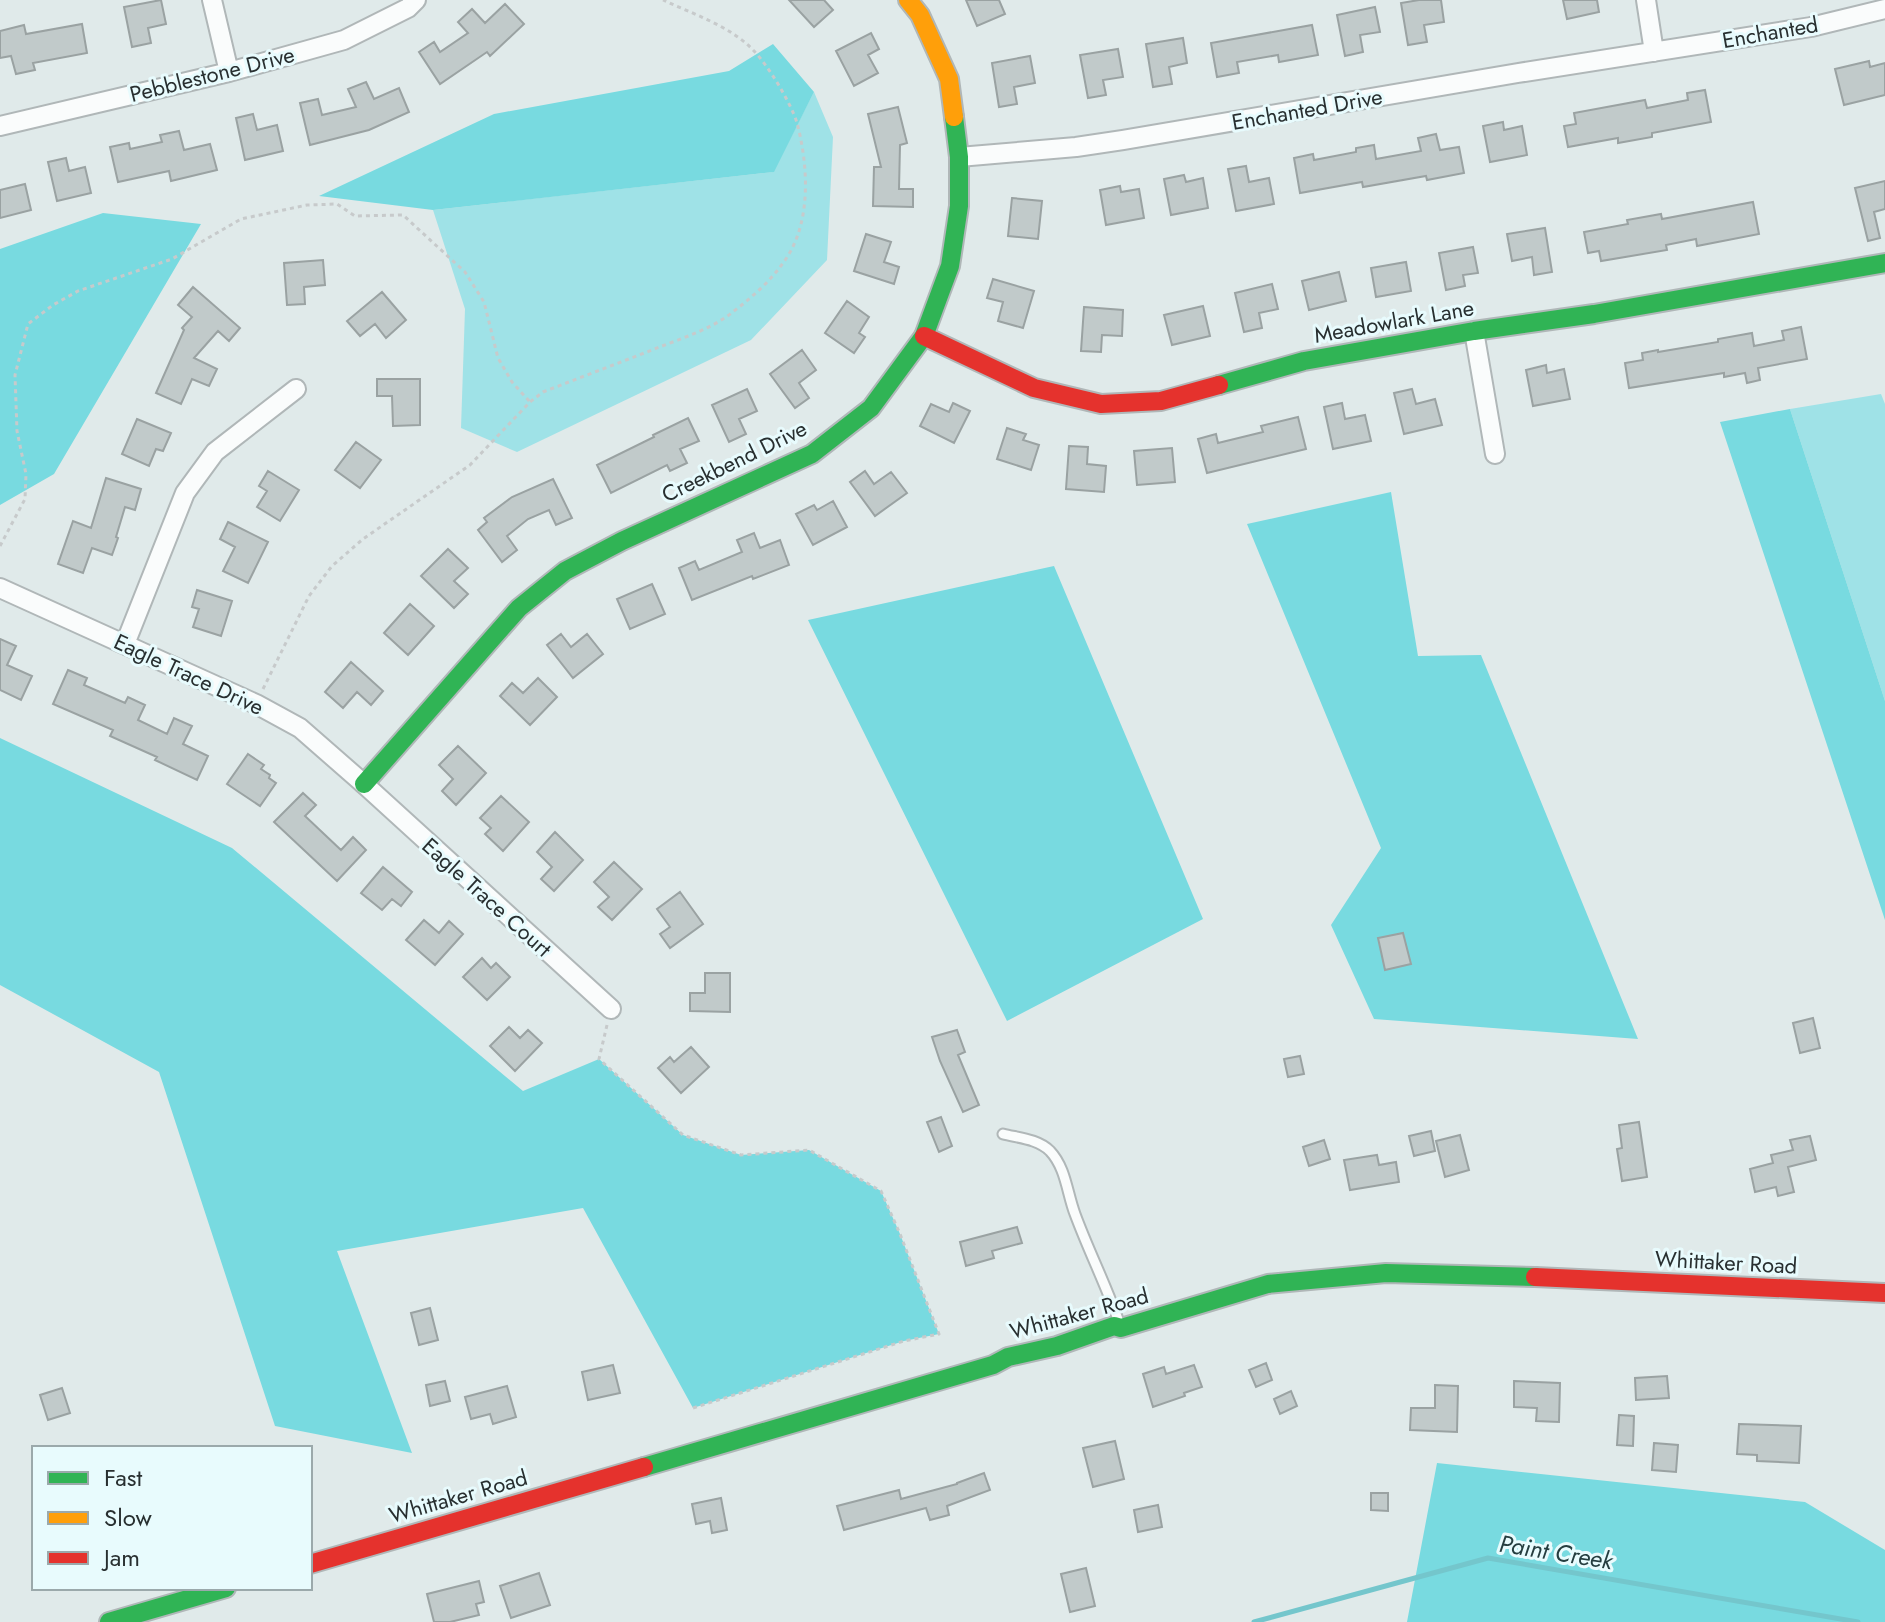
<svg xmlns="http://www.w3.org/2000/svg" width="1885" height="1622" font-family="Jost,sans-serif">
<rect width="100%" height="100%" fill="#e0eaea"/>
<path fill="#9fe2e7" d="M814,92L833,137L827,260L751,340L517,452L461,428L465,309L433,210L773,172Z
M1881,394L1885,404V701L1790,409Z"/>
<path fill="#78dae0" d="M773,44L814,92L774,172L433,210L319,196L494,114L729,71Z
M103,213L201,224L54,474L0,505V249Z
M1790,409L1885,701V920L1720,422Z
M1391,492L1418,656L1481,655L1638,1039L1374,1019L1331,925L1381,848L1247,524Z
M1054,566L1203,919L1007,1021L808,620Z
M0,738L232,848L523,1091L599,1059L683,1135L741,1155L809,1150L881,1191L900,1234L939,1334L904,1341L693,1408L583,1208L337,1251L412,1453L275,1426L159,1072L0,985Z
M1437,1463L1805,1502L1885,1550V1622H1407Z"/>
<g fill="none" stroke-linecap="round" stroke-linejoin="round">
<path stroke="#74c6cc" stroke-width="5" d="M1254,1622L1488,1558L1858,1622"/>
</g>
<path fill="#c1caca" stroke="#9aa2a2" stroke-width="2" d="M161,0L166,24L148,28L151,43L132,47L124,7Z
M789,0H824L833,10L814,27Z
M966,0H999L1005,14L977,26Z
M1419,0H1441L1444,22L1424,25L1427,42L1408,45L1401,3Z
M1563,0H1597L1599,12L1567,19Z
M505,4L524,24L490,56L487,52L440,84L419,52L434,42L440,52L468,33L458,22L472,9L485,23Z
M1375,7L1380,32L1360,35L1363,52L1345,56L1337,15Z
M82,24L87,53L33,63L35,70L16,74L11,56L0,58V31L24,25L26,34Z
M1312,25L1318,55L1279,62L1278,55L1237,62L1239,73L1217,77L1211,43Z
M871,33L879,49L868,55L878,73L854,86L836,51Z
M1183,38L1187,63L1169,67L1172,84L1153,87L1146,44Z
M1118,49L1123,77L1103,80L1106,95L1088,98L1080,55Z
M1030,56L1035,83L1014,87L1017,104L999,107L992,63Z
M1869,61L1870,67L1885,63V95L1844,105L1835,69Z
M366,82L374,99L399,88L409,112L369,130L310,145L300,103L318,99L322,115L356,107L348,89Z
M1705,90L1711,122L1652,133V137L1618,143V138L1568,147L1564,126L1576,124L1574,113L1645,100L1647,108L1688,100L1687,93Z
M898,107L907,143L900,145L899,189H913V207L873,206L874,167H881L868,114Z
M253,114L257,130L277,125L283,151L245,160L236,118Z
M1503,122L1504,130L1522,126L1527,155L1490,162L1483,126Z
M179,131L184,150L210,144L217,170L171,181L169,171L118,182L110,147L129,143L130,149L162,142L160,135Z
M1436,134L1440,150L1459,147L1464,173L1427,180L1426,176L1363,187L1362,182L1300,193L1294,158L1313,154L1314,160L1356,152V148L1374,145L1376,159L1421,151L1418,138Z
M66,158L69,171L85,167L91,193L57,201L48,162Z
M1246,166L1249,182L1269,178L1274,204L1236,211L1228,169Z
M1184,175L1186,182L1203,178L1208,208L1171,215L1164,179Z
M1885,181V209L1874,212L1880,238L1868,241L1855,188Z
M25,184L31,210L0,218V190Z
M1120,186L1121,192L1139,189L1144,218L1106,225L1100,190Z
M1012,198L1042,201L1038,239L1008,236Z
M1753,202L1759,234L1697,246L1696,239L1666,245L1667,250L1601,261L1599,251L1588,253L1584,232L1628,224L1627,220L1661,214L1662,219Z
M1545,228L1552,272L1534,275L1532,257L1512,261L1507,234Z
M866,234L891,242L884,262L899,267L894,284L854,271Z
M1473,247L1478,273L1463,275L1465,286L1446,290L1439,253Z
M323,260L325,285L304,287L305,304L287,305L284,263Z
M1406,262L1411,291L1376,297L1371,268Z
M1339,272L1346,301L1309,310L1302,281Z
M993,279L1034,291L1023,328L998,321L1003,302L987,298Z
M1272,284L1278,309L1259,313L1262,328L1244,332L1235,293Z
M193,287L240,328L229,341L218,331L194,358L217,369L209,386L192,379L181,404L156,393L184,330L182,328L192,317L178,305Z
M382,292L406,320L386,338L375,324L360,336L347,321Z
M847,301L869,317L859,333L865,337L854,353L825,333Z
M1203,306L1210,336L1172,345L1164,315Z
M1084,307L1123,310L1122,336L1102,335L1101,352L1081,351Z
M1801,327L1807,359L1758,368L1760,380L1747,383L1745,373L1724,377V373L1629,388L1625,363L1643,360L1642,353L1658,350V352L1718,342V339L1752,333L1754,346L1784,340L1782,331Z
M802,350L816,370L799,383L809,398L795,408L770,374Z
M1546,365L1547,373L1564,369L1570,399L1533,406L1526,370Z
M377,379H420V425L393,426L392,396H377Z
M747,389L757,411L739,419L746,434L729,442L712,405Z
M1412,389L1416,404L1435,399L1442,425L1404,434L1394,393Z
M953,403L970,411L954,443L920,426L931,404L949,412Z
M1342,403L1345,419L1365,415L1371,441L1333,449L1324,407Z
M1298,417L1306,449L1207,473L1198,439L1216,434L1218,443L1263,432L1261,426Z
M688,418L699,441L680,449L687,463L670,471L667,465L611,493L597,465L654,437L653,435Z
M137,419L171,433L163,451L156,449L149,466L122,454Z
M1007,428L1026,434L1023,440L1039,445L1031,470L997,459Z
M356,442L381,460L360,488L335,470Z
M1069,446L1088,447L1087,464L1106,466L1104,492L1066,489Z
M1172,448L1175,482L1137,485L1134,451Z
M268,471L299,490L280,521L257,507L267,491L259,486Z
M865,471L874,484L891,472L907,493L875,516L850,482Z
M106,478L141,489L135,510L125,507L116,537L118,538L112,555L92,548L83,573L58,564L73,521L91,528Z
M553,479L572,518L556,525L549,510L528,519L507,536L517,550L502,562L478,530L487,522L484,518L512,497Z
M833,501L847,527L813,545L796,514L814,505L817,510Z
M228,522L268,542L248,583L223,571L235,547L220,539Z
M754,533L760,548L780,540L789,565L753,579L752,576L692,600L679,568L695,561L699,570L742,552L737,540Z
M448,549L468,568L454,581L468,594L454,608L421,576Z
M652,584L665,614L630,629L617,599Z
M197,590L232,601L221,636L193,627L199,609L192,607Z
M410,604L434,626L408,655L384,633Z
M561,634L571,647L587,634L603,654L573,678L547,645Z
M0,639L16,646L7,665L32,676L21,700L0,690Z
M351,662L383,691L371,705L357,692L343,708L325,692Z
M68,670L87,678L84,685L125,703L128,697L145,705L138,720L167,734L174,718L192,726L183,744L208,756L197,780L155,760L157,757L110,736L113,730L53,704Z
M538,678L557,697L530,725L500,696L512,683L523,693Z
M458,746L486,773L456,805L442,791L453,779L439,765Z
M248,754L264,765L261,769L270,775L269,778L276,783L260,806L227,784Z
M303,793L316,805L305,816L341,850L353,837L366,850L337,881L274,822Z
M501,796L529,822L503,851L485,834L491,828L480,818Z
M555,832L583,860L554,891L541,879L552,867L537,852Z
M614,862L642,889L612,920L598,907L609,897L594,882Z
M383,867L412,892L401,906L392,899L382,910L361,893Z
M680,892L703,924L670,948L660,934L670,927L657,909Z
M424,920L439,933L449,921L463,934L435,965L406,940Z
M1403,933L1411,964L1385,970L1378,938Z
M482,958L491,968L496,963L510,977L487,1000L463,977Z
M705,973H730V1012L690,1011V993H705Z
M1813,1018L1820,1048L1800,1053L1793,1023Z
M509,1027L520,1038L528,1030L542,1043L515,1071L490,1046Z
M957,1030L965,1052L958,1055L979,1105L963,1112L940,1061L932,1037Z
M691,1047L709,1067L681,1093L658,1068L670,1057L674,1062Z
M1300,1056L1304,1074L1288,1077L1284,1059Z
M941,1117L952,1146L939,1152L927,1122Z
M1639,1122L1647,1177L1622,1181L1617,1149L1622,1148L1619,1125Z
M1431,1131L1435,1151L1414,1156L1409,1136Z
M1460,1135L1469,1170L1445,1177L1436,1141Z
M1810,1136L1816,1160L1788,1167L1794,1192L1778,1196L1776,1187L1755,1192L1750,1169L1773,1163L1771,1155L1793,1150L1790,1140Z
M1324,1140L1330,1159L1309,1166L1303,1147Z
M1377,1155L1379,1165L1396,1162L1399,1182L1350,1190L1344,1160Z
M1017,1227L1022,1243L992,1251L994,1258L966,1266L960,1242Z
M430,1308L438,1340L419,1345L411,1313Z
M1266,1363L1272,1380L1256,1387L1249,1370Z
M613,1365L620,1393L588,1400L582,1372Z
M1194,1365L1202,1387L1184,1393L1185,1396L1153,1407L1143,1374L1164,1367L1166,1374Z
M1667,1376L1669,1398L1636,1400L1635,1378Z
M445,1381L450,1401L430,1406L426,1385Z
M1514,1381L1560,1383L1559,1422L1536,1421L1537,1408L1514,1407Z
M1435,1385L1458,1386L1457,1432L1410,1430L1411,1408H1435Z
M507,1386L516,1417L493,1424L490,1414L471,1419L465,1397Z
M62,1388L70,1413L48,1420L40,1395Z
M1291,1391L1297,1406L1280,1414L1274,1399Z
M1619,1415L1634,1416L1633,1446L1617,1445Z
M1739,1424L1801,1426L1799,1463L1757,1461V1455L1737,1454Z
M1115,1441L1124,1479L1093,1487L1083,1448Z
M1654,1443L1678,1445L1676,1472L1652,1470Z
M984,1473L990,1490L947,1506L949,1515L930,1520L926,1508L844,1530L837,1506L899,1490L901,1499L957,1484V1483Z
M1371,1493H1388V1511L1371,1510Z
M721,1498L727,1530L712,1533L710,1521L696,1524L692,1504Z
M1158,1505L1162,1527L1138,1532L1134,1510Z
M1086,1568L1095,1606L1070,1612L1061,1574Z
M539,1573L550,1605L511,1618L500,1586Z
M479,1581L484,1602L476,1604L479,1615L450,1622H434L427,1594Z"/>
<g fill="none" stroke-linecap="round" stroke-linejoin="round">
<g stroke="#b0b7b8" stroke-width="13">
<path id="lane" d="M1003,1134C1019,1138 1038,1139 1050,1151C1066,1168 1067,1193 1075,1214C1089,1252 1107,1287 1120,1325"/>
</g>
<g stroke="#b0b7b8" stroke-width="22">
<path id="street" d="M212,0L229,72
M1646,0L1654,52
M0,126L229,72L344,40L408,8L416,0
M959,157L1076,147L1123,140L1518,73L1811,27L1885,9
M1474,331L1495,454
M0,588L256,704L300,728L364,784L611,1009
M125,644L185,493L215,452L296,389"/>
</g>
<g stroke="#b0b7b8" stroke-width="22">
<path id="fast" d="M1219,385L1304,361L1474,331L1594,314L1885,263
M364,784L519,608L565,571L622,541L812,454L871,408L924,336L950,266L959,206V157L954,117
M644,1467L993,1365L1008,1357L1057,1346L1114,1326L1121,1328L1268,1284L1386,1273L1535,1277
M109,1622L226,1588"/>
</g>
<g stroke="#b0b7b8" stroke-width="22">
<path id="slow" d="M908,0L920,15L949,79L954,117"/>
</g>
<g stroke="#b0b7b8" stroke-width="22">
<path id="jam" d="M924,336L1034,388L1101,404L1161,401L1219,385
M1535,1277L1885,1293
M310,1564L644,1467"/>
</g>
<path stroke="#c7cacb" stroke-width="3" stroke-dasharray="4 4" stroke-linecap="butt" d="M0,546L25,499L26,474L17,431L15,375L28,324L53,305L78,291L172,259L241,219L307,205L337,204L355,216L403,215L465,272L484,302L498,358L512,382L530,402
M263,689L309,596L332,566L363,539L470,465L530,402L543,392C579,378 616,364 652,350C679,339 711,330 734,311C755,295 775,277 789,254C811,217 808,164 797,123C791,103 768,65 753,50C730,26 693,14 663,0
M607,1025L599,1059L683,1135L741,1155L809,1150L881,1191L900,1234L939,1334L904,1341L693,1408"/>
<use href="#lane" stroke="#fafcfc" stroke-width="9"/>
<use href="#street" stroke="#fafcfc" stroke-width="18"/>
<use href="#fast" stroke="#30b455" stroke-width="18"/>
<use href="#slow" stroke="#ff9f0a" stroke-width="18"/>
<use href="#jam" stroke="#e5322d" stroke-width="18"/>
</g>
<g text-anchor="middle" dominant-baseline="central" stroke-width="6" stroke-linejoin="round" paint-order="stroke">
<g font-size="22" fill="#282f30" stroke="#e8fbfd">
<text transform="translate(1770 32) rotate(-10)">Enchanted</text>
<text transform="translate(212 74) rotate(-14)">Pebblestone Drive</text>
<text transform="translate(1307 109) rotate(-10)">Enchanted Drive</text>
<text transform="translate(1394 321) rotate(-10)">Meadowlark Lane</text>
<text transform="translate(734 461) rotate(-26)">Creekbend Drive</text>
<text transform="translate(189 674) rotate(25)">Eagle Trace Drive</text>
<text transform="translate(487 897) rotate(42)">Eagle Trace Court</text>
<text transform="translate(1726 1262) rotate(3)">Whittaker Road</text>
<text transform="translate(1079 1313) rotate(-15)">Whittaker Road</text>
<text transform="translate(458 1496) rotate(-16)">Whittaker Road</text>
</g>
<g font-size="24" font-style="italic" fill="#253e40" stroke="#e8fbfd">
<text transform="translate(1556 1552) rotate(9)">Paint Creek</text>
</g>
</g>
<rect x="32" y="1446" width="280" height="144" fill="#e8fbfd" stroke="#9ba9ab" stroke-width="2"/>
<rect x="48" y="1472" width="40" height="12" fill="#30b455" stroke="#9ba9ab" stroke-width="2"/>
<text x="104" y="1486" font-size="24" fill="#282f30">Fast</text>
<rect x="48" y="1512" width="40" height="12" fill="#ff9f0a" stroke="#9ba9ab" stroke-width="2"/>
<text x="104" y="1526" font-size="24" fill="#282f30">Slow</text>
<rect x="48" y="1552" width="40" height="12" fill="#e5322d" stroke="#9ba9ab" stroke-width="2"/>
<text x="104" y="1566" font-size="24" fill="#282f30">Jam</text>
</svg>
